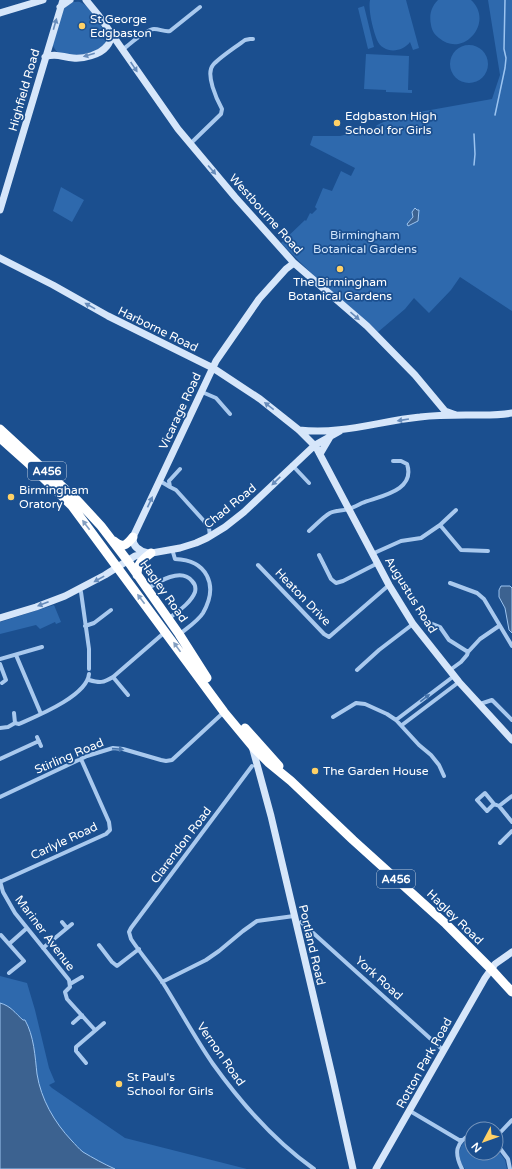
<svg xmlns="http://www.w3.org/2000/svg" width="512" height="1169" font-family="'Varela Round',sans-serif">
<rect width="100%" height="100%" fill="#1b4f8f"/>
<path fill="#2e69ad" d="M370,0H406L419,48L413,50L410,42C402,53 383,54 377,40C373,30 368,10 370,0Z
M438,0H471C495,22 463,59 439,38C435,35 432,31 431,25C429,15 431,7 438,0Z
M488,0H512V311L460,277L451,290L429,313L414,298L405,309L378,332L311,273L281,243L305,220L306,221L310,213L312,214L317,209L315,207L323,188L332,191L341,171L351,176L355,168L310,145L313,136H340L375,128L377,125L397,116L492,99L500,75Z
M73,2C76,2 79,1 82,3C91,7 102,28 108,37C107,40 106,43 104,45C96,54 67,59 57,52C55,50 54,47 52,44L62,9Z
M364,6L374,47L368,49L358,8Z
M450 64a19 19 0 1 1 38 0a19 19 0 1 1-38 0Z
M366,54L409,56L408,90H412V93L386,92V90L364,89Z
M61,187L84,200L72,222L53,211Z
M54,605L61,622L56,624L55,622L40,629L36,625L0,634V622Z
M0,976L27,983L35,1010L49,1068L55,1082L49,1085L52,1088L125,1138L247,1169H0Z
M472,1136V1153H496V1148L505,1160L507,1169H465C456,1157 458,1143 472,1136Z"/>
<path fill="#3c6290" stroke="#9cc4f0" d="M415,208L417,210H419L418,221L408,226L407,224L413,217L412,212Z
M501,586H510L512,588V633L509,630L505,608L499,597V590Z
M0,1003C11,1006 15,1013 23,1020H25C34,1036 35,1056 37,1074C41,1099 54,1122 72,1141C75,1144 79,1149 83,1152C93,1158 104,1164 115,1169H0Z"/>
<g fill="none" stroke-linecap="round" stroke-linejoin="round">
<path stroke="#9cc4f0" stroke-width="1.5" d="M495,115L505,68L506,58L504,49L505,0
M474,134L475,154L474,165"/>
<path stroke="#a9c9ee" stroke-width="4" d="M122,50C129,45 146,29 154,29C160,29 164,32 170,31L200,7
M190,144L221,114L222,109C217,100 205,74 213,65C220,57 236,47 245,40L250,39H253
M202,392L216,398L230,414
M292,465L309,483
M180,469L169,481L170,487L176,490L204,521L209,528L210,536
M160,481L170,487
M440,525L456,510
M309,531C316,525 323,517 330,513C335,510 343,511 348,509C353,508 358,505 362,503C380,496 416,491 407,464L401,461H393
M172,549L175,559C207,560 219,585 203,613C198,621 187,628 180,634
M372,554L401,541L421,538L440,525L461,550L488,551
M319,555L331,579L336,583L343,581L378,563
M258,565L324,634L329,637L389,585
M450,583L477,593L484,599L512,646
M79,589L81,592L89,649V669
M147,589C158,582 181,567 192,581C195,584 196,588 195,592C191,603 177,612 168,619
M430,623L440,627L449,640L468,652
M85,626L94,623L111,610
M16,655L41,714
M0,659L42,647
M0,664L6,680L2,683
M357,670L379,650L413,624
M450,670L461,662L467,655L468,652L480,639L499,626
M113,677L128,695
M89,680C100,683 103,683 113,677L165,632
M480,704L492,700L512,720
M333,717L356,703L365,704L387,714L396,720L419,745L431,755L439,765L444,776
M396,720L454,676
M15,723L19,724C37,716 87,696 89,674
M402,725L459,682
M0,728L8,727L15,723L14,713
M37,737L41,746
M0,759L39,741
M252,766L131,928L129,932L131,939C141,954 153,968 163,983C180,1010 195,1038 213,1064C241,1103 274,1141 314,1169
M0,797L87,756L113,748L123,749L161,760L166,761L172,760L224,712
M494,804L487,811L477,800L485,793L494,804L499,806L512,822
M499,806L512,796
M500,843L512,831
M0,881L3,892L15,913L69,980L70,987L65,992L67,999L95,1030
M0,882L106,834L110,830L109,822L81,759
M62,922L67,928
M301,922L443,1050
M1,935L24,961L9,973
M9,944L27,928
M99,945L112,962L117,966L139,949
M43,948L72,924
M162,982L206,960L219,951L243,931L257,921L294,916
M70,984L82,977
M73,1023L82,1015
M86,1063L76,1051V1047L104,1023
M410,1111L459,1140H462
M496,1137L512,1120
M496,1143L508,1159L510,1169
M462,1169C454,1153 455,1142 472,1134"/>
<path stroke="#d6e6fa" stroke-width="7" d="M86,0L99,16L178,129L235,197L294,263L367,326L415,375L445,411L456,415
M60,7L70,0
M0,13L43,0
M45,57C55,53 62,57 73,58C83,59 100,55 107,46C110,43 111,39 112,35
M0,210L63,0
M0,258L53,285L108,316L213,368L260,399L299,430L316,447L389,585L413,624L459,682L512,740
M299,430C342,435 379,421 420,417C436,415 451,415 466,415C482,415 497,416 512,413
M320,454L330,437
M148,553C139,551 132,547 133,537L216,361L259,299L286,269L294,263
M0,618L36,607L65,596L105,575L135,556L180,548L196,543L207,538L225,527L244,512L315,445L340,431
M252,746L271,816L332,1075L353,1169
M376,1169L485,978L495,964L512,952"/>
<path stroke="#fff" stroke-width="9" d="M0,429L77,500L101,526L127,560L179,634L207,678
M0,438L29,464L72,506L224,712L253,747L269,763L291,781L353,840L446,924L491,969L512,992
M114,541C123,548 126,546 133,537
M137,575C137,564 142,560 151,553
M245,728L279,766"/>
</g>
<defs><path id="oneway-solid" d="M-6-.8H1V-3.2L6.5 0L1 3.2V.8H-6Z"/></defs>
<g fill="#668bba">
<use href="#oneway-solid" transform="translate(55 24) rotate(-74)"/>
<use href="#oneway-solid" transform="translate(89 55) rotate(164)"/>
<use href="#oneway-solid" transform="translate(134 67) rotate(56)"/>
<use href="#oneway-solid" transform="translate(212 170) rotate(49)"/>
<use href="#oneway-solid" transform="translate(90 306) rotate(-151)"/>
<use href="#oneway-solid" transform="translate(355 316) rotate(41)"/>
<use href="#oneway-solid" transform="translate(269 406) rotate(-142)"/>
<use href="#oneway-solid" transform="translate(403 420) rotate(171)"/>
<use href="#oneway-solid" transform="translate(276 481) rotate(136)"/>
<use href="#oneway-solid" transform="translate(150 502) rotate(-65)"/>
<use href="#oneway-solid" transform="translate(99 579) rotate(151)"/>
<use href="#oneway-solid" transform="translate(43 604) rotate(159)"/>
</g>
<g fill="#829ec1">
<use href="#oneway-solid" transform="translate(86 525) rotate(-127)"/>
<use href="#oneway-solid" transform="translate(141 599) rotate(-127)"/>
<use href="#oneway-solid" transform="translate(177 647) rotate(-126)"/>
</g>
<g fill="#4674ac">
<use href="#oneway-solid" transform="translate(425 698) rotate(-38)"/>
<use href="#oneway-solid" transform="translate(118 749) rotate(4)"/>
</g>
<g fill="#ffd166" stroke="#1b4f8f" stroke-width="1.5">
<circle cx="82" cy="26" r="4"/>
<circle cx="337" cy="123" r="4"/>
<circle cx="340" cy="269" r="4"/>
<circle cx="11" cy="497" r="4"/>
<circle cx="315" cy="771" r="4"/>
<circle cx="119" cy="1084" r="4"/>
</g>
<g text-anchor="middle" dominant-baseline="central" stroke-width="3.5" stroke-linejoin="round" paint-order="stroke">
<g fill="#1b4f8f" stroke="#bbcadd" stroke-width="1">
<rect x="28" y="462" width="38" height="18" rx="3"/>
<rect x="377" y="870" width="38" height="18" rx="3"/>
</g>
<g font-size="11" font-weight="bold" fill="#fff">
<text x="47" y="471">A456</text>
<text x="396" y="879">A456</text>
</g>
<g font-size="12" fill="#fff" stroke="#1b4f8f" text-anchor="start">
<text x="90" y="19">St George<tspan x="90" dy="14">Edgbaston</tspan></text>
<text x="345" y="116">Edgbaston High<tspan x="345" dy="14">School for Girls</tspan></text>
<text x="340" y="282" text-anchor="middle">The Birmingham<tspan x="340" dy="14">Botanical Gardens</tspan></text>
<text x="19" y="490">Birmingham<tspan x="19" dy="14">Oratory</tspan></text>
<text x="323" y="771">The Garden House</text>
<text x="127" y="1077">St Paul's<tspan x="127" dy="14">School for Girls</tspan></text>
</g>
<g font-size="12" fill="#fff" stroke="#1b4f8f">
<text transform="translate(24 90) rotate(-74)">Highfield Road</text>
<text transform="translate(266 214) rotate(48)">Westbourne Road</text>
<text transform="translate(158 329) rotate(26)">Harborne Road</text>
<text transform="translate(180 411) rotate(-65)">Vicarage Road</text>
<text transform="translate(230 506) rotate(-39)">Chad Road</text>
<text transform="translate(164 591) rotate(55)">Hagley Road</text>
<text transform="translate(411 595) rotate(58)">Augustus Road</text>
<text transform="translate(303 597) rotate(46)">Heaton Drive</text>
<text transform="translate(69 756) rotate(-23)">Stirling Road</text>
<text transform="translate(64 841) rotate(-25)">Carlyle Road</text>
<text transform="translate(181 845) rotate(-53)">Clarendon Road</text>
<text transform="translate(455 917) rotate(44)">Hagley Road</text>
<text transform="translate(45 933) rotate(53)">Mariner Avenue</text>
<text transform="translate(312 945) rotate(77)">Portland Road</text>
<text transform="translate(379 978) rotate(42)">York Road</text>
<text transform="translate(221 1054) rotate(55)">Vernon Road</text>
<text transform="translate(424 1063) rotate(-61)">Rotton Park Road</text>
</g>
<g font-size="12" fill="#cfe3fa" stroke="#1b4f8f">
<text x="365" y="235">Birmingham<tspan x="365" dy="14">Botanical Gardens</tspan></text>
</g>
</g>
<g transform="translate(484 1141) rotate(229)"><circle r="19" fill="#1b4f8f" stroke="#7695bc"/>
<path d="M0-3L7 15L0 10L-7 15Z" fill="#ffd166"/>
<text y="-6" font-size="11" font-weight="bold" text-anchor="middle" fill="#ffffff">N</text>
</g>
</svg>
